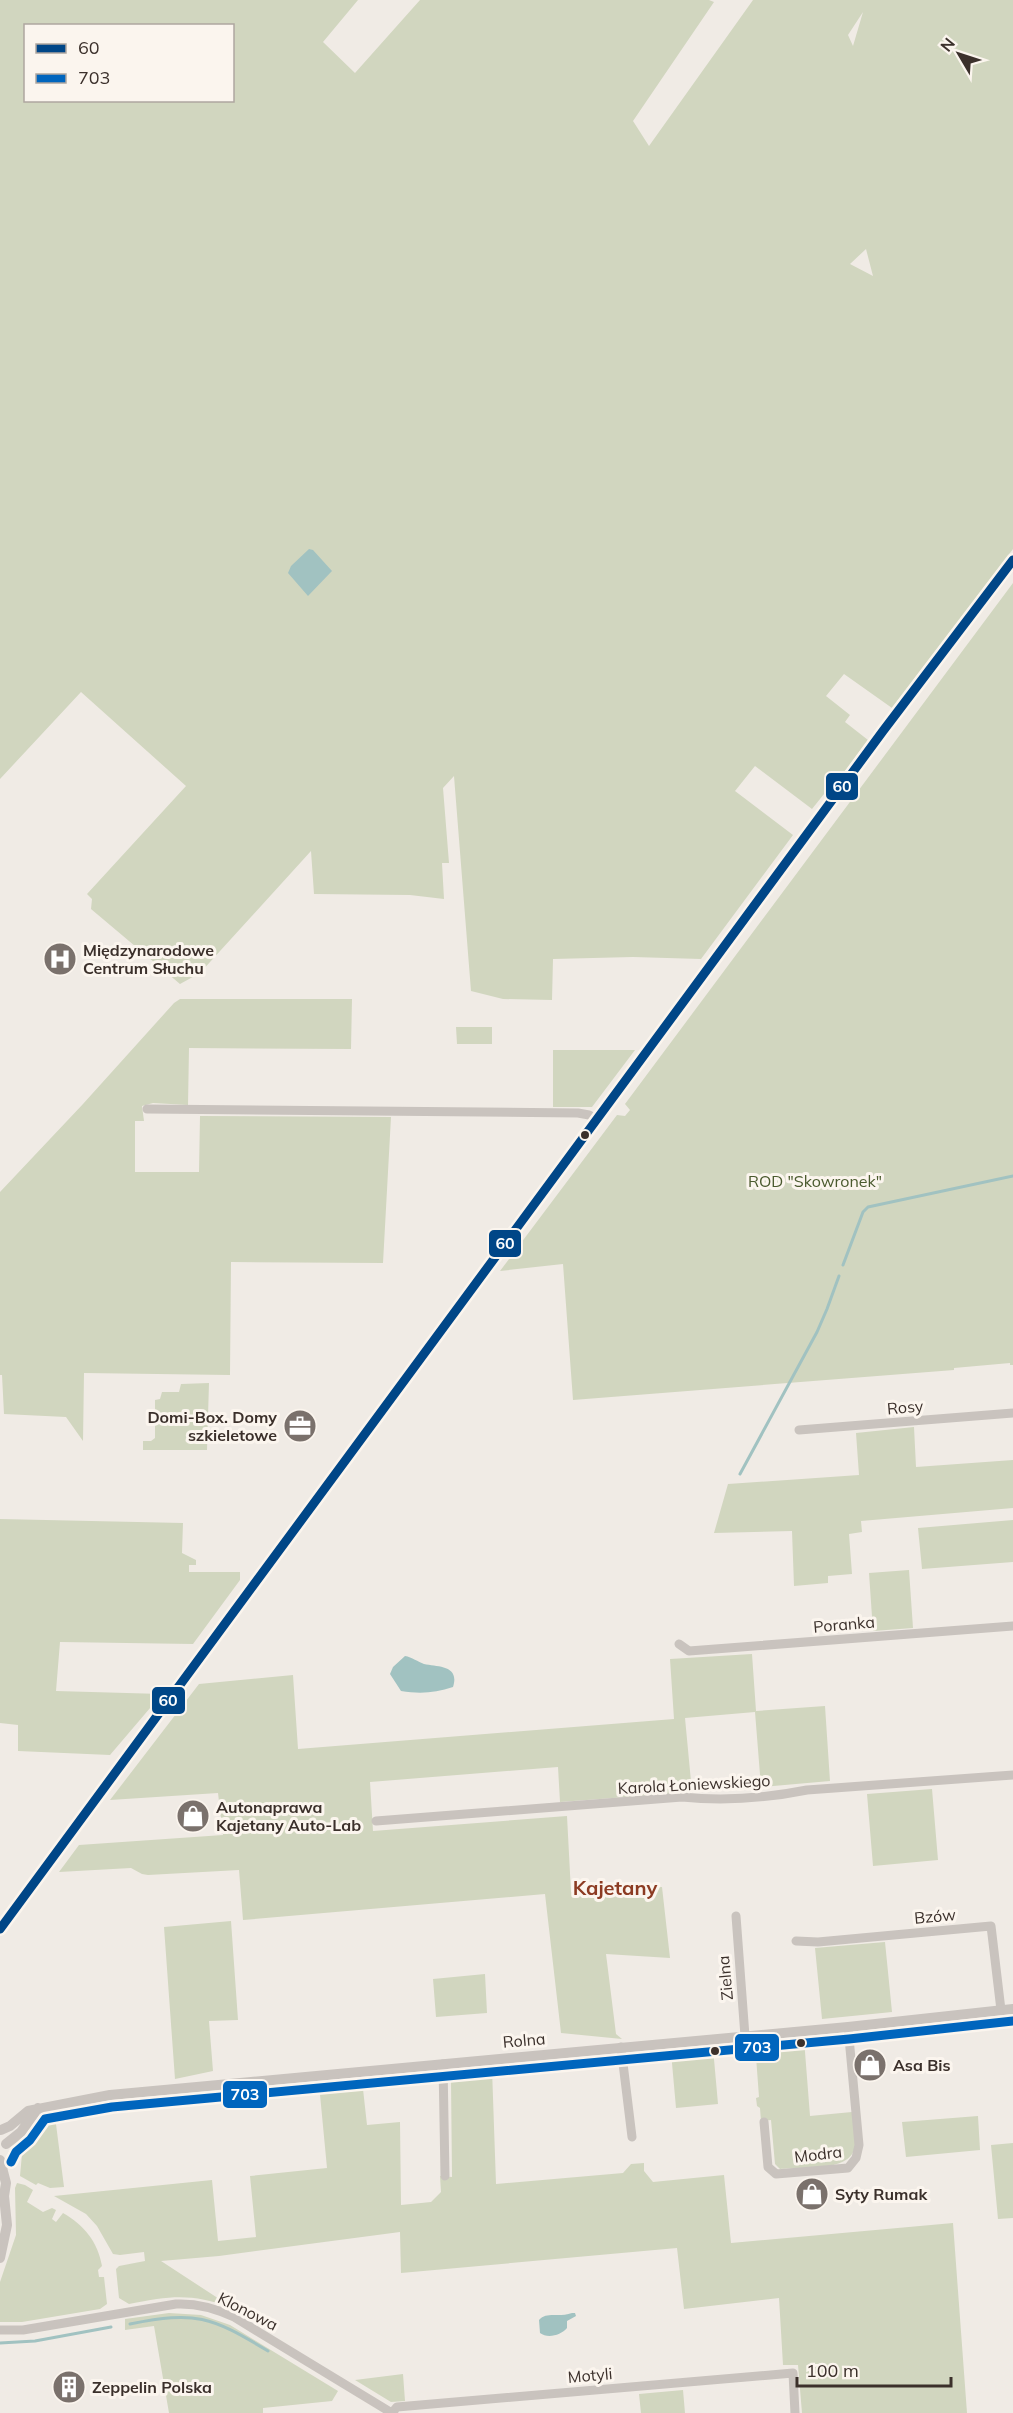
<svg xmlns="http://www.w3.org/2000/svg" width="1013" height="2413" font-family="Mulish,sans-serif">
<rect width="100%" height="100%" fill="#f0ebe5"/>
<path fill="#d1d6bf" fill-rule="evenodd" d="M0,0H358L323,42L355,73L420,0H709L714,2L633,121L649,146L753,0H1013V549L892,708L844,674L826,696L850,715L845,722L868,740L831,790L828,789L812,809L755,766L735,791L793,835L701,959L633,957L553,959L552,1000L503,999L471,991L454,776L443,788L449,863H442L444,899L410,895L314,894L311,851L200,973L180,984L91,909L92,899L87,894L186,786L81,692L0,779ZM863,12L853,46L848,35ZM26,26H232V100H26ZM866,249L873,276L850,264Z
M1013,583V1365H1010V1363L954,1368V1370L573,1400L563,1264L500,1271L617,1115L625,1116L630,1110L625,1104Z
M180,999H352L351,1049L189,1048L188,1105L153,1103L142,1106L144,1121H135V1172H199L200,1116L391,1117L383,1263L231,1262L230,1375L84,1373L83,1441L66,1417L4,1414L2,1375H0V1192L83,1104L174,1003Z
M456,1027H492V1044H457Z
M553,1050H635L592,1107H553Z
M209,1383L207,1450H143V1441H151L155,1438V1400L160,1399L162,1392H179L181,1384Z
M914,1427L916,1467L1013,1460V1508L861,1521L862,1532L849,1534L852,1574L828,1576V1583L794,1586L792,1531L714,1533L728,1484L859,1475L856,1433Z
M0,1519L183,1523L182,1553L196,1560V1565H189V1572H240V1580L193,1644L60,1642L56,1691L162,1694L110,1755L18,1751V1725L0,1723Z
M1013,1520V1562L922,1569L918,1528Z
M909,1570L913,1628L873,1631L869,1573Z
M752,1654L756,1711L825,1706L830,1781L761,1787L755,1712L685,1718L692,1792L560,1802L558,1767L370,1782L373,1831L567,1816L571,1892L662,1887L670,1958L606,1954L616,2034L622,2039L561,2033L545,1894L243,1920L239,1870L148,1875L142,1874L131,1868L59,1872L79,1845L223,1835L218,1793L110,1800L199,1684L293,1675L298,1749L674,1719L670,1659Z
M932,1789L938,1860L873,1866L867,1794Z
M231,1921L238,2020L209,2021L213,2071L175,2079L164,1927Z
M885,1942L892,2012L822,2019L815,1948Z
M485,1974L487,2013L436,2017L433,1979Z
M804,2039L810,2116L852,2112C853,2122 856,2134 855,2145C853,2173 801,2167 780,2169L775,2164L771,2120L761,2121L760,2108L757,2106L756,2098L759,2097L755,2043Z
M713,2048L718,2104L676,2108L671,2052Z
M492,2069L496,2184L623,2173L631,2164L644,2163V2171L653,2182L724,2175L731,2243L953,2223L967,2413H802L798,2365H783L779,2298L684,2309L677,2248L401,2273L400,2232L219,2256L161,2261L233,2308C190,2293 172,2296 129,2304L119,2298L116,2269L119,2266L145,2261L144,2252L120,2255L113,2254L97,2226L86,2214L54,2196L212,2180L218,2241L256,2237L250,2176L327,2168L319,2084L362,2080L367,2125L400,2122L401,2205L431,2202L441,2192L440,2176L452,2177L451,2080L459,2072Z
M77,2107L78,2109L60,2118L56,2124L64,2187L50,2188L38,2183L36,2185L20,2176L22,2154L33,2129L27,2130L47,2114Z
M978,2116L980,2150L906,2157L902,2122Z
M20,2138L11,2166L5,2170C4,2156 10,2147 20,2138Z
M1013,2143V2218L998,2219L991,2145Z
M17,2183L25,2185L33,2190L27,2202L43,2212L52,2208L56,2210L52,2219L56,2222L63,2213C84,2225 98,2242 102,2266L98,2270L99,2277H104L107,2304L100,2309L22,2322H0V2282L16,2235L15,2188Z
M169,2313L201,2315L230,2325L338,2391L332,2401L263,2408V2413H169L154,2326L125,2330V2319Z
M403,2374L405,2401L391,2402L355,2380Z
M683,2390L685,2413H641L639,2394Z"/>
<path fill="#a1c2c1" d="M309,549L313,550L332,571L308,596L288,573L291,566Z
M405,1656C412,1657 418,1662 424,1664C438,1667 460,1665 453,1687C435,1693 420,1694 401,1691L390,1674L393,1667Z
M572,2313H575L576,2316L567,2321V2328C561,2335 548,2339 540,2333L539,2320C547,2311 558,2318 572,2313Z"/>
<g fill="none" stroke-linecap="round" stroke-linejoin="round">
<path stroke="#a1c2c1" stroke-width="3" d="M843,1265L863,1212L868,1207L1013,1176
M740,1474L817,1332L827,1309L839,1276
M130,2324C196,2311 210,2316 268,2351
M0,2343L35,2341L111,2327"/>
<path stroke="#c9c3be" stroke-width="9" d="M147,1109L578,1113L589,1115L598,1120
M799,1430L1013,1413
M679,1644L689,1651L1013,1626
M376,1821L682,1797C722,1801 767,1798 807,1790L1013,1775
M736,1916L745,2036
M796,1941L818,1942L991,1926L1001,2010
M621,2047L632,2137
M443,2064L445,2176
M764,2122L768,2167L776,2174L848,2168L856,2158L859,2145L848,2027
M0,2330H23L176,2304C197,2303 215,2308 234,2317L392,2413
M392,2413L397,2407L793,2373L795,2413"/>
<path stroke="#c9c3be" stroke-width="10" d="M0,1929L883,731L1013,560
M1,2130L10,2126L28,2111L110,2095L848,2027L1013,2009
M6,2144L21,2132L38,2108
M0,2160L6,2183L4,2196L7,2225L0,2258"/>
<g stroke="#fbf5ee" stroke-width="14">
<path id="bus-1" d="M0,1929L883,731L1013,560"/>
</g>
<g stroke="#fbf5ee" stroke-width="14">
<path id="bus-2" d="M11,2162L16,2152L30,2140L45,2119L112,2107L849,2039L1013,2021"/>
</g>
<use href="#bus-1" stroke="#004687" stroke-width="9"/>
<use href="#bus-2" stroke="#0065bd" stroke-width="9"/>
</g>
<defs>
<g id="hospital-disc" transform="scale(1.725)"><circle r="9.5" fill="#7a716c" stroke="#fbf5ee"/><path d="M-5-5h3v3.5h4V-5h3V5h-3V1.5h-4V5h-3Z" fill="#fff"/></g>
<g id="office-disc" transform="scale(1.725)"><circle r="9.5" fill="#7a716c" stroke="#fbf5ee"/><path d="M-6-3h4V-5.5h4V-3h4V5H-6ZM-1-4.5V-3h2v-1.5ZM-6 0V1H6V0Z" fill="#fff"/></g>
<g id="shop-disc" transform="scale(1.725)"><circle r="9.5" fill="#7a716c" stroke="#fbf5ee"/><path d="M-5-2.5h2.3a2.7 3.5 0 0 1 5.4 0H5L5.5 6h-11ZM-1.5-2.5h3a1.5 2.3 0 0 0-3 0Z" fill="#fff"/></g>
<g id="building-disc" transform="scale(1.725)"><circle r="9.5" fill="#7a716c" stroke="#fbf5ee"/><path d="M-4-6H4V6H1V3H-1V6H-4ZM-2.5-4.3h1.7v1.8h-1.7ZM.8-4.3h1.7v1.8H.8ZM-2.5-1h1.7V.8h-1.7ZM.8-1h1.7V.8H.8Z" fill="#fff"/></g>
</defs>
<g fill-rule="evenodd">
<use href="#hospital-disc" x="60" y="959"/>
<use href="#office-disc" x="300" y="1426"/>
<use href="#shop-disc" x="193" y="1816"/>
<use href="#shop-disc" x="870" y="2065"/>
<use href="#shop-disc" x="812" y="2194"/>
<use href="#building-disc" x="69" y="2387"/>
</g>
<g fill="#3b302b" stroke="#fbf5ee" stroke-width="2">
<circle cx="585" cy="1135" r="5"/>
<circle cx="801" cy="2043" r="5"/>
<circle cx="715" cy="2051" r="5"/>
</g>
<g text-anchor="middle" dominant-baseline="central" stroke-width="6" stroke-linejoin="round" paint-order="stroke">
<g font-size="16" font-weight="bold" fill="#3b302b" stroke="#fbf5ee" text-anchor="start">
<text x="83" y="950">Międzynarodowe<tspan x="83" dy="18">Centrum Słuchu</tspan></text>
<text x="277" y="1417" text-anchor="end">Domi-Box. Domy<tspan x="277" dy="18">szkieletowe</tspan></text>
<text x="216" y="1807">Autonaprawa<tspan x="216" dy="18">Kajetany Auto-Lab</tspan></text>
<text x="893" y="2065">Asa Bis</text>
<text x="835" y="2194">Syty Rumak</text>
<text x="92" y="2387">Zeppelin Polska</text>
</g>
<g font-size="16" fill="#4a5a2e" stroke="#fbf5ee">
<text x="815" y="1181">ROD "Skowronek"</text>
</g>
<g font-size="16" fill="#3b302b" stroke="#fbf5ee">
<text transform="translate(905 1407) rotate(-5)">Rosy</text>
<text transform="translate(844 1624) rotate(-5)">Poranka</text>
<text transform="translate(694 1784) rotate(-3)">Karola Łoniewskiego</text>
<text transform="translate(935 1916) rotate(-5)">Bzów</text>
<text transform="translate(725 1978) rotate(-95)">Zielna</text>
<text transform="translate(524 2040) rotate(-5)">Rolna</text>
<text transform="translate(818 2154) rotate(-7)">Modra</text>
<text transform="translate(248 2311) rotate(27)">Klonowa</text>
<text transform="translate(590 2375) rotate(-5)">Motyli</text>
</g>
<g font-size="20" font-weight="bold" fill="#8c3b22" stroke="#fbf5ee">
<text x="615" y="1887">Kajetany</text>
</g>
</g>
<g stroke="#fbf5ee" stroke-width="2">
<rect x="825" y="772" width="34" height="29" rx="6" fill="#004687"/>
<rect x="488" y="1229" width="34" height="29" rx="6" fill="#004687"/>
<rect x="151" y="1686" width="35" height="29" rx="6" fill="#004687"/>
<rect x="734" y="2033" width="46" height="29" rx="6" fill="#0065bd"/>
<rect x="222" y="2080" width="46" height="29" rx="6" fill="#0065bd"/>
</g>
<g font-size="16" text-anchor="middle" font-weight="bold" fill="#fff">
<text x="842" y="792">60</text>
<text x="505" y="1249">60</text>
<text x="168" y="1706">60</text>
<text x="757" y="2053">703</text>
<text x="245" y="2100">703</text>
</g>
<rect x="24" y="24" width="210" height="78" fill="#fbf5ee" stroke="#aea6a0" stroke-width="1.5"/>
<rect x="36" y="44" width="30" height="9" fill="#004687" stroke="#aea6a0" stroke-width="1.5"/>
<text x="78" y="54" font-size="18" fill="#3b302b">60</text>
<rect x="36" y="74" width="30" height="9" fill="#0065bd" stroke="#aea6a0" stroke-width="1.5"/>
<text x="78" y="84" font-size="18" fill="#3b302b">703</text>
<g transform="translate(959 54) rotate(309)" stroke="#fbf5ee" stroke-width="4.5" paint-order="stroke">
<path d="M0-4.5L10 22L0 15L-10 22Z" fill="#3b302b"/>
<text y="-9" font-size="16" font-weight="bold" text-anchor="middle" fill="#3b302b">N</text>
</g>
<path d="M797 2377v9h154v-9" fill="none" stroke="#3b302b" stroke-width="3"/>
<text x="806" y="2377" font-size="18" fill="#3b302b" stroke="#fbf5ee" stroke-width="4.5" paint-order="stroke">100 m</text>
</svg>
